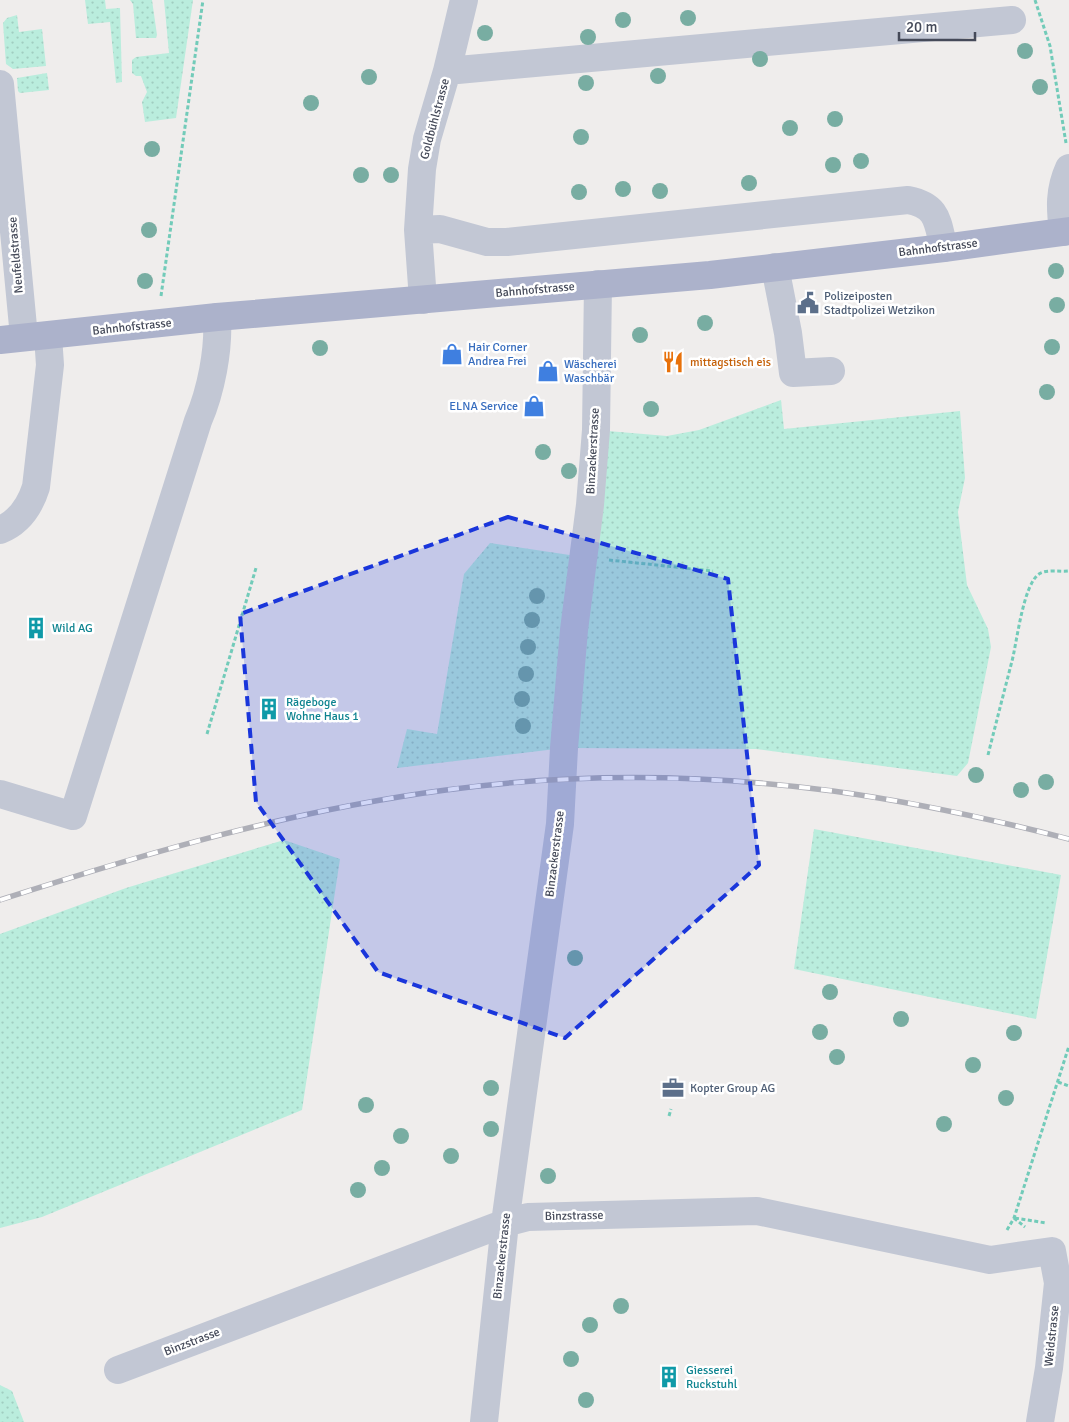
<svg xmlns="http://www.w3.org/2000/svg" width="1069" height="1422" font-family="Signika,sans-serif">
<defs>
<pattern id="green-dots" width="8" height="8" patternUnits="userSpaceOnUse" patternTransform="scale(1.25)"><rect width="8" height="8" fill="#baeddd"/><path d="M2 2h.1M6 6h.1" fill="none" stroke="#a1cdc0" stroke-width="1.8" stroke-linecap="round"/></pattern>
</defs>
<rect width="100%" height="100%" fill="#efedec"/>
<path fill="url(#green-dots)" d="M85,0H105L106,9L120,8L122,82L116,83L110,22L88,24Z
M123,0H152L157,35L156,38H136L133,4L130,0Z
M164,0H193L176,118L145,122L142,102L147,92L141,76H136L132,73V60L136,57L169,53Z
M17,15L19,32L42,29L46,66L13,69L6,64L3,23L7,18Z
M47,73L49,90L20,93L18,91L17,78Z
M781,400L784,429L960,411L965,478L958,512L967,585L988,629L991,647L968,763L957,776L756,749L564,748L397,768L407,729L437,734L464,574L490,543L583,557L596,430L667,436L699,430Z
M814,829L1061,875L1036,1019L794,969Z
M284,840L340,859L302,1110L42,1217L0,1228V934L126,888Z
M0,1385L12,1391L24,1422H0Z"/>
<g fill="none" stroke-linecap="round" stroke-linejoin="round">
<path stroke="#72cbb9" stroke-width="3" stroke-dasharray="4 2.5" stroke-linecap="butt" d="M1035,0L1050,46L1066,143
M161,296L203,0
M609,560L713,571
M207,734L256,568
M988,755C996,723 1004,692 1012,661C1017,642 1023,585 1039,574C1046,569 1060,572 1069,571
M1058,1082L1069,1086
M669,1116L671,1109
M1014,1218L1025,1227
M1015,1218L1046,1223
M1007,1230L1014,1218L1069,1046"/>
<path stroke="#c2c7d4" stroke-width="28" d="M447,71L1012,20
M0,84L24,337
M418,230L440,229L487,242H507L908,200C939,206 937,222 944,248
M1063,232C1060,208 1059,190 1069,168
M775,267L788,333L793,373L831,371
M423,300L418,230L422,169L427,139L447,71L464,0
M0,530C20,522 30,506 36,487L50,365L48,336
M0,794L73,816L198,421C211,391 219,350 217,317
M118,1370L505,1223L528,1217L757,1211L990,1260L1052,1251L1058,1283L1049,1368L1040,1422
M484,1422L505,1223L560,824L564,748L574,630L590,505L596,430L598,284"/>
<path stroke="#acb2cb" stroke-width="28" d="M0,340L217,317L710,275L944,248L1069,231"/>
<g stroke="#aeafb7" stroke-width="5.5">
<path id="rail" d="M0,900C146,853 294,810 446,790C573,773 705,774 833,791C913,802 991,819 1069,839"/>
</g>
<use href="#rail" stroke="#fff" stroke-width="4" stroke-dasharray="11" stroke-linecap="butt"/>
</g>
<g fill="#78ada2">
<circle cx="688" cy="18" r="8"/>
<circle cx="623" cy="20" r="8"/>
<circle cx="485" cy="33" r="8"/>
<circle cx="588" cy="37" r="8"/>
<circle cx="1025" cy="51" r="8"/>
<circle cx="760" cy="59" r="8"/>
<circle cx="658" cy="76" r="8"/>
<circle cx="369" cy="77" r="8"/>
<circle cx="586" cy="83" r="8"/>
<circle cx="1040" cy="87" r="8"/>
<circle cx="311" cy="103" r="8"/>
<circle cx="835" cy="119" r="8"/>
<circle cx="790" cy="128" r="8"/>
<circle cx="581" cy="137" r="8"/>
<circle cx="152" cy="149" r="8"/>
<circle cx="861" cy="161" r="8"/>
<circle cx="833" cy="165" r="8"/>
<circle cx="361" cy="175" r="8"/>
<circle cx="391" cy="175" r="8"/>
<circle cx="749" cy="183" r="8"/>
<circle cx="623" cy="189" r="8"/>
<circle cx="660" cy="191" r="8"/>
<circle cx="579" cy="192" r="8"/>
<circle cx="149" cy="230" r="8"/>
<circle cx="1056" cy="271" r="8"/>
<circle cx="145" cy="281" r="8"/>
<circle cx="1057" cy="305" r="8"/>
<circle cx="705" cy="323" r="8"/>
<circle cx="640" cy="335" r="8"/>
<circle cx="1052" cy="347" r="8"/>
<circle cx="320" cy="348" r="8"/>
<circle cx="1047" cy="392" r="8"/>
<circle cx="651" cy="409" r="8"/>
<circle cx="543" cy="452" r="8"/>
<circle cx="569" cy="471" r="8"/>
<circle cx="537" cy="596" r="8"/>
<circle cx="532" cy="620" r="8"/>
<circle cx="528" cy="647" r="8"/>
<circle cx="526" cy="674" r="8"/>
<circle cx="522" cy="699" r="8"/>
<circle cx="523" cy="726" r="8"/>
<circle cx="976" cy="775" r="8"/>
<circle cx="1046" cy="782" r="8"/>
<circle cx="1021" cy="790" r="8"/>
<circle cx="575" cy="958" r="8"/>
<circle cx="830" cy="992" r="8"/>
<circle cx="901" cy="1019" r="8"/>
<circle cx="820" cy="1032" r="8"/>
<circle cx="1014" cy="1033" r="8"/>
<circle cx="837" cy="1057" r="8"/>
<circle cx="973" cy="1065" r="8"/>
<circle cx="491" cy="1088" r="8"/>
<circle cx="1006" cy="1098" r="8"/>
<circle cx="366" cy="1105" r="8"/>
<circle cx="944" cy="1124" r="8"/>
<circle cx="491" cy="1129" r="8"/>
<circle cx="401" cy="1136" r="8"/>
<circle cx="451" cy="1156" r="8"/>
<circle cx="382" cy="1168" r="8"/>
<circle cx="548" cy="1176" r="8"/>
<circle cx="358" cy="1190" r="8"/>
<circle cx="621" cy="1306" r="8"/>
<circle cx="590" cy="1325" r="8"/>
<circle cx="571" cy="1359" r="8"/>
<circle cx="586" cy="1400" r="8"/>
</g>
<path fill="#1a36db" fill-opacity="0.2" stroke="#1a36db" stroke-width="4" stroke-dasharray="10 6" stroke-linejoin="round" d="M508,517L728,579L759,865L565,1038L378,972L256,802L240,614Z"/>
<defs>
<g id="civic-bare" transform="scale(1.725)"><path d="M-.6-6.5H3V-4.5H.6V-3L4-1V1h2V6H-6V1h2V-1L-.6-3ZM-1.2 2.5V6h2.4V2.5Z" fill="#5c6f8a" stroke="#fff" stroke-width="2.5" paint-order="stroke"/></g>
<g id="shop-bare" transform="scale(1.725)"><path d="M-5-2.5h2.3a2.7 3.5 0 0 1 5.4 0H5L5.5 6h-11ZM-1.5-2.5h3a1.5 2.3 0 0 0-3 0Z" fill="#3f7fe0" stroke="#fff" stroke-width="2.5" paint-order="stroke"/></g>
<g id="restaurant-bare" transform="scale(1.725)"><path d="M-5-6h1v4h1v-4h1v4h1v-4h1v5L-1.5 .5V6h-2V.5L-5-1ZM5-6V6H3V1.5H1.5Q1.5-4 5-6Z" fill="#e8710a" stroke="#fff" stroke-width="2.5" paint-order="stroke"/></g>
<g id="building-bare" transform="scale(1.725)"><path d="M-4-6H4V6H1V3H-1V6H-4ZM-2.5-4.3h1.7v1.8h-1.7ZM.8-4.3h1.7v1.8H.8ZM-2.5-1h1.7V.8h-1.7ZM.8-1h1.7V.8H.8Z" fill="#0f9aa8" stroke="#fff" stroke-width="2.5" paint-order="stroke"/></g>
<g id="office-bare" transform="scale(1.725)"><path d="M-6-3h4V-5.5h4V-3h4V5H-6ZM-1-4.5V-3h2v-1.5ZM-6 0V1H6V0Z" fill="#5c6f8a" stroke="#fff" stroke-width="2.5" paint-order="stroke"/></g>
</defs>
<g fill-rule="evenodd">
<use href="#civic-bare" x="808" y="303"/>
<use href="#shop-bare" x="452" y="354"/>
<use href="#restaurant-bare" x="673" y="362"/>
<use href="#shop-bare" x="548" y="371"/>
<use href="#shop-bare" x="534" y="406"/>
<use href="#building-bare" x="36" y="628"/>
<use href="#building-bare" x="269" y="709"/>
<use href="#office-bare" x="673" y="1088"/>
<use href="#building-bare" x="669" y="1377"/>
</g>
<g text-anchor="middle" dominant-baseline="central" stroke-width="5" stroke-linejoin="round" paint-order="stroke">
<g font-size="12" fill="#454a59" stroke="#fff">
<text transform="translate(435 119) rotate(-75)">Goldbühlstrasse</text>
<text transform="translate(938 248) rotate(-7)">Bahnhofstrasse</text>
<text transform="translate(16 255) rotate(-95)">Neufeldstrasse</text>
<text transform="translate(535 290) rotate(-5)">Bahnhofstrasse</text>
<text transform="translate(132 327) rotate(-6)">Bahnhofstrasse</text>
<text transform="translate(593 451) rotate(-87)">Binzackerstrasse</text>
<text transform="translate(555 854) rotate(-83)">Binzackerstrasse</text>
<text transform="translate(574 1216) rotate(-1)">Binzstrasse</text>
<text transform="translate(502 1256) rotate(-84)">Binzackerstrasse</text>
<text transform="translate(1052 1336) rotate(-84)">Weidstrasse</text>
<text transform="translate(192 1342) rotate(-21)">Binzstrasse</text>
</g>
<g font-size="12" fill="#4e5e75" stroke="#fff" text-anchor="start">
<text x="824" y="296">Polizeiposten<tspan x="824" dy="14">Stadtpolizei Wetzikon</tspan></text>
<text x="690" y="1088">Kopter Group AG</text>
</g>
<g font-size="12" fill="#366cbe" stroke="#fff" text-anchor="start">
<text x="468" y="347">Hair Corner<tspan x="468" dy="14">Andrea Frei</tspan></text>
<text x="564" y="364">Wäscherei<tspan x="564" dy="14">Waschbär</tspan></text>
<text x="518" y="406" text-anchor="end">ELNA Service</text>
</g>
<g font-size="12" fill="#c56008" stroke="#fff" text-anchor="start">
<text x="690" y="362">mittagstisch eis</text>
</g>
<g font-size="12" fill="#0d838f" stroke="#fff" text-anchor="start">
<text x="52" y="628">Wild AG</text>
<text x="286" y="702">Rägeboge<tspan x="286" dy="14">Wohne Haus 1</tspan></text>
<text x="686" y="1370">Giesserei<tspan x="686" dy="14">Ruckstuhl</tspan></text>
</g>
</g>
<path d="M899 32v8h76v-8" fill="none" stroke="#454a59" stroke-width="2.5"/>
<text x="906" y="32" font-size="15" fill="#454a59" stroke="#ffffff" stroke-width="4" paint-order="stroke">20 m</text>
</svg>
